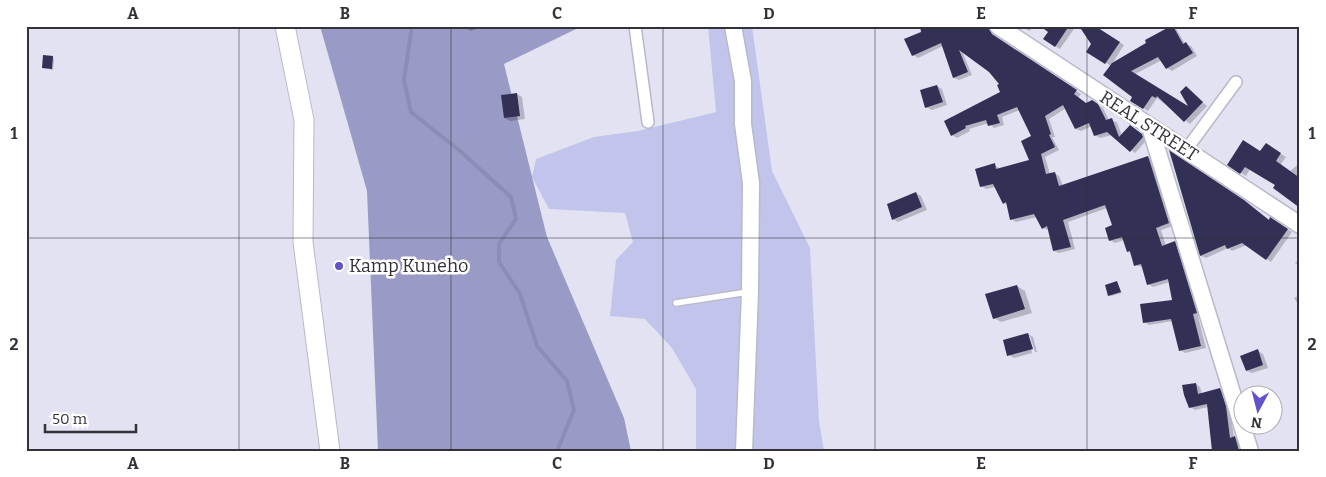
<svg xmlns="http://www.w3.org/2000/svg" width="1326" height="477" font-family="Bitter,serif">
<rect width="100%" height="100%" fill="#e2e2f3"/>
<path fill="#c3c4eb" d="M708,26H752L772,171L810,248L819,421L824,451H696V389L672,348L645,319L610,316L616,260L633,242L625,213L549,209L532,177L536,159L594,137L638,131L716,112Z"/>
<path fill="#9a9ac6" d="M320,26H576V29L504,64L547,237L624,418L631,451H378L367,191Z"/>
<path fill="#0003" d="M465,26H488L470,31Z
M1019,26H1033L1030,31Z
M1042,26H1076L1060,49L1055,46L1050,32Z
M1081,26H1100L1097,28L1124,45L1112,64L1172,27L1177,30L1185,44L1191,46L1197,56L1172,71L1167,68L1162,60L1135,74L1191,109L1186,88L1207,106L1190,124L1157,98L1148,111L1132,100L1134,97L1111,66L1087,52L1092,44Z
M998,39L1081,94L1078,98L1087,104L1092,101L1103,108L1109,120L1117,122L1122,136L1135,129L1146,138L1147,140L1135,153L1112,135L1100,138L1095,135L1092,126L1081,131L1076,129L1066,108L1049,119L1055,137H1052L1059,150L1045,157L1050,174L1054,173L1059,176L1063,186L1148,157L1153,160L1173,226L1161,230L1166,246L1175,242L1179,245L1201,316H1198L1206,348L1185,353L1180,350L1173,321L1149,325L1145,322L1173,301L1170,282L1153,287L1148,284L1143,267L1135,265L1124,240L1115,243L1110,240L1114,226L1107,208L1068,222L1075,249L1059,253L1054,251L1049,230L1043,228L1037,217L1016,222L1011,219L1008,205L1004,203L995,187L986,189L981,186L995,165L1000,169L1030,161L1032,137L1020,110L1002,117L1004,125L994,128L989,123L969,129L970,131L957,138L952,135L1001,93V84L990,71L962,51L972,75L959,80L954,78L943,46L918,58L913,55L906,40L990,41Z
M52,57L54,59L53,70L43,68Z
M937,86L942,89L947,105L932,110L926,107Z
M517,94L522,97L525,119L510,121L505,118Z
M1266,145L1286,157L1281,164L1290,171L1300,163V207L1277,185L1250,169L1246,176L1229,165L1261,153Z
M1171,153L1270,221L1271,219L1292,232L1271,262L1247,245L1232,251L1228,248L1206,258L1201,256Z
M916,193L921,196L927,210L898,222L893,219Z
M1300,259V267L1295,263Z
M1117,283L1122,293L1111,296L1109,295Z
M1017,286L1025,291L1032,313L1001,322L994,318Z
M1300,295V307L1294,298Z
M1028,334L1033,337L1037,352H1035L1030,336H1028L1032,353L1014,358L1009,355Z
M1258,351L1263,354L1268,368L1252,373L1247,371Z
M1196,384L1200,387L1202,394L1220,389L1225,392L1230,409L1234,438L1240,441L1242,451H1213L1208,407L1195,410L1190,407Z"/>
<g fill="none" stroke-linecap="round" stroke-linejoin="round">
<path stroke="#8c8cb7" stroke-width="4" d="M412,26L404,80L411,112L460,151L511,197L516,219L499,244V262L520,294L537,346L567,381L574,410L557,451"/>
</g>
<path fill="#323055" d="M920,26H988L992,34L1077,90L1074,94L1086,103L1092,100L1098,104L1106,120L1112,118L1119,137L1130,125L1142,134L1143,137L1130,152L1107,132L1094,136L1089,123L1075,129L1063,105L1045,116L1051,134L1049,135L1055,147L1041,154L1046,174L1055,172L1059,186L1148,156L1169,223L1156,228L1162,246L1175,241L1197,313L1193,314L1201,346L1179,351L1171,319L1143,323L1140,304L1172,300L1168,279L1147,285L1141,264L1134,266L1130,251L1127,252L1122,237L1109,241L1105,228L1112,225L1105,205L1063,220L1071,247L1053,251L1047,226L1042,229L1034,214L1010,220L1006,202L1003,204L993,184L980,187L975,169L995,163L996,169L1029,160L1021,141L1031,136L1017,107L997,115L1000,123L988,126L986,120L965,126L966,128L951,136L944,121L1000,92L997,85L999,84L989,72L959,50L968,72L953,78L941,43L912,56L904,39L921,32Z
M1040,26H1069L1055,47L1043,39L1048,32Z
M1079,26H1095L1120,42L1105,64L1086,52L1091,44Z
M1171,26H1173L1183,44L1186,42L1193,53L1166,69L1158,57L1131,71L1188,106L1180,92L1186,86L1203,102L1184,122L1157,96L1156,98L1152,96L1143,109L1130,101L1132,97L1103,75L1112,63L1146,43L1145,40Z
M43,55L53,56L52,69L42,68Z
M937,85L943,102L925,108L920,90Z
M517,93L520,116L504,118L501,95Z
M1243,140L1260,151L1266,143L1281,153L1276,161L1300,178V208L1273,188L1275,185L1245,167L1240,174L1227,165Z
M1169,150L1244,200L1269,220L1270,217L1288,229L1266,260L1242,243L1227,249L1225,245L1200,256Z
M916,192L922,207L892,220L887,204Z
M1117,281L1121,292L1108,296L1105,285Z
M1017,285L1025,309L993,319L985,294Z
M1028,333L1033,349L1007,356L1003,340Z
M1258,349L1263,365L1246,371L1240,356Z
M1196,383L1198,394L1220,388L1226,406L1230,438L1235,436L1239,451H1212L1207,404L1189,408L1184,395L1182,385Z"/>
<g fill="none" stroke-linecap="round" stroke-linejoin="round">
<g stroke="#b8b9c9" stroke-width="8">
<path id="lane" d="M676,303L748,292"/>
</g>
<g stroke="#b8b9c9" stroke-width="14">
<path id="street" d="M635,26L648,122
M1186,150L1236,82"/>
</g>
<g stroke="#b8b9c9" stroke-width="19">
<path id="secondary" d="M733,26L743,81V124L751,183L750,291L744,451
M998,26L1300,225
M1150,127L1250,451"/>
</g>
<g stroke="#b8b9c9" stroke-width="21">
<path id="primary" d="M285,26L304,120L303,242L330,451"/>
</g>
<use href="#lane" stroke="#fff" stroke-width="5.5"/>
<use href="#street" stroke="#fff" stroke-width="11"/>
<use href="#secondary" stroke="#fff" stroke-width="16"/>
<use href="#primary" stroke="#fff" stroke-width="19"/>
</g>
<path fill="none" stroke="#323238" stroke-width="1" stroke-opacity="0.55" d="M239,26V451M451,26V451M663,26V451M875,26V451M1087,26V451M26,238H1300"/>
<circle fill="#6252cb" stroke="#fff" stroke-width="2" cx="339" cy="266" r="5"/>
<g text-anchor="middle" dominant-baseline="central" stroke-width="5" stroke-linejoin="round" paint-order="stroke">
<g font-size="18" fill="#323238" stroke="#fff">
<text transform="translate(1149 126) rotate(33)">REAL STREET</text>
</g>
<g font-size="18" fill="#323238" stroke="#fff" text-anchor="start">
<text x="349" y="266">Kamp Kuneho</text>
</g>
</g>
<rect width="1326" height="477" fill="none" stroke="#ffffff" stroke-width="55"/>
<g transform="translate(1258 410) rotate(187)"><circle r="24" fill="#ffffff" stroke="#adadaf"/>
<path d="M0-4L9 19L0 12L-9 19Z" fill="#6252cb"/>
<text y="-8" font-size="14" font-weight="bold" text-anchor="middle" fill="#323238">N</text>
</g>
<path d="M45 424v8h91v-8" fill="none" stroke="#323238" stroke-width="2.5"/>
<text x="52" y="424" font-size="15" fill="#323238" stroke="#ffffff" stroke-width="4" paint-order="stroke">50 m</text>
<rect x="28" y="28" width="1270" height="422" fill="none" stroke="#323238" stroke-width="2"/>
<g font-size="16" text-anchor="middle" font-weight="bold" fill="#323238">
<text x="133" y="19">A</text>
<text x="345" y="19">B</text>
<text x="557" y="19">C</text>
<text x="769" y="19">D</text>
<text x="981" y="19">E</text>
<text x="1193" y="19">F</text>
<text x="14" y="139">1</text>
<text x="1312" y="139">1</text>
<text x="14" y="350">2</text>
<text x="1312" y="350">2</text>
<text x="133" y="469">A</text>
<text x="345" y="469">B</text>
<text x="557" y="469">C</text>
<text x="769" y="469">D</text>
<text x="981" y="469">E</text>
<text x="1193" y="469">F</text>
</g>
</svg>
